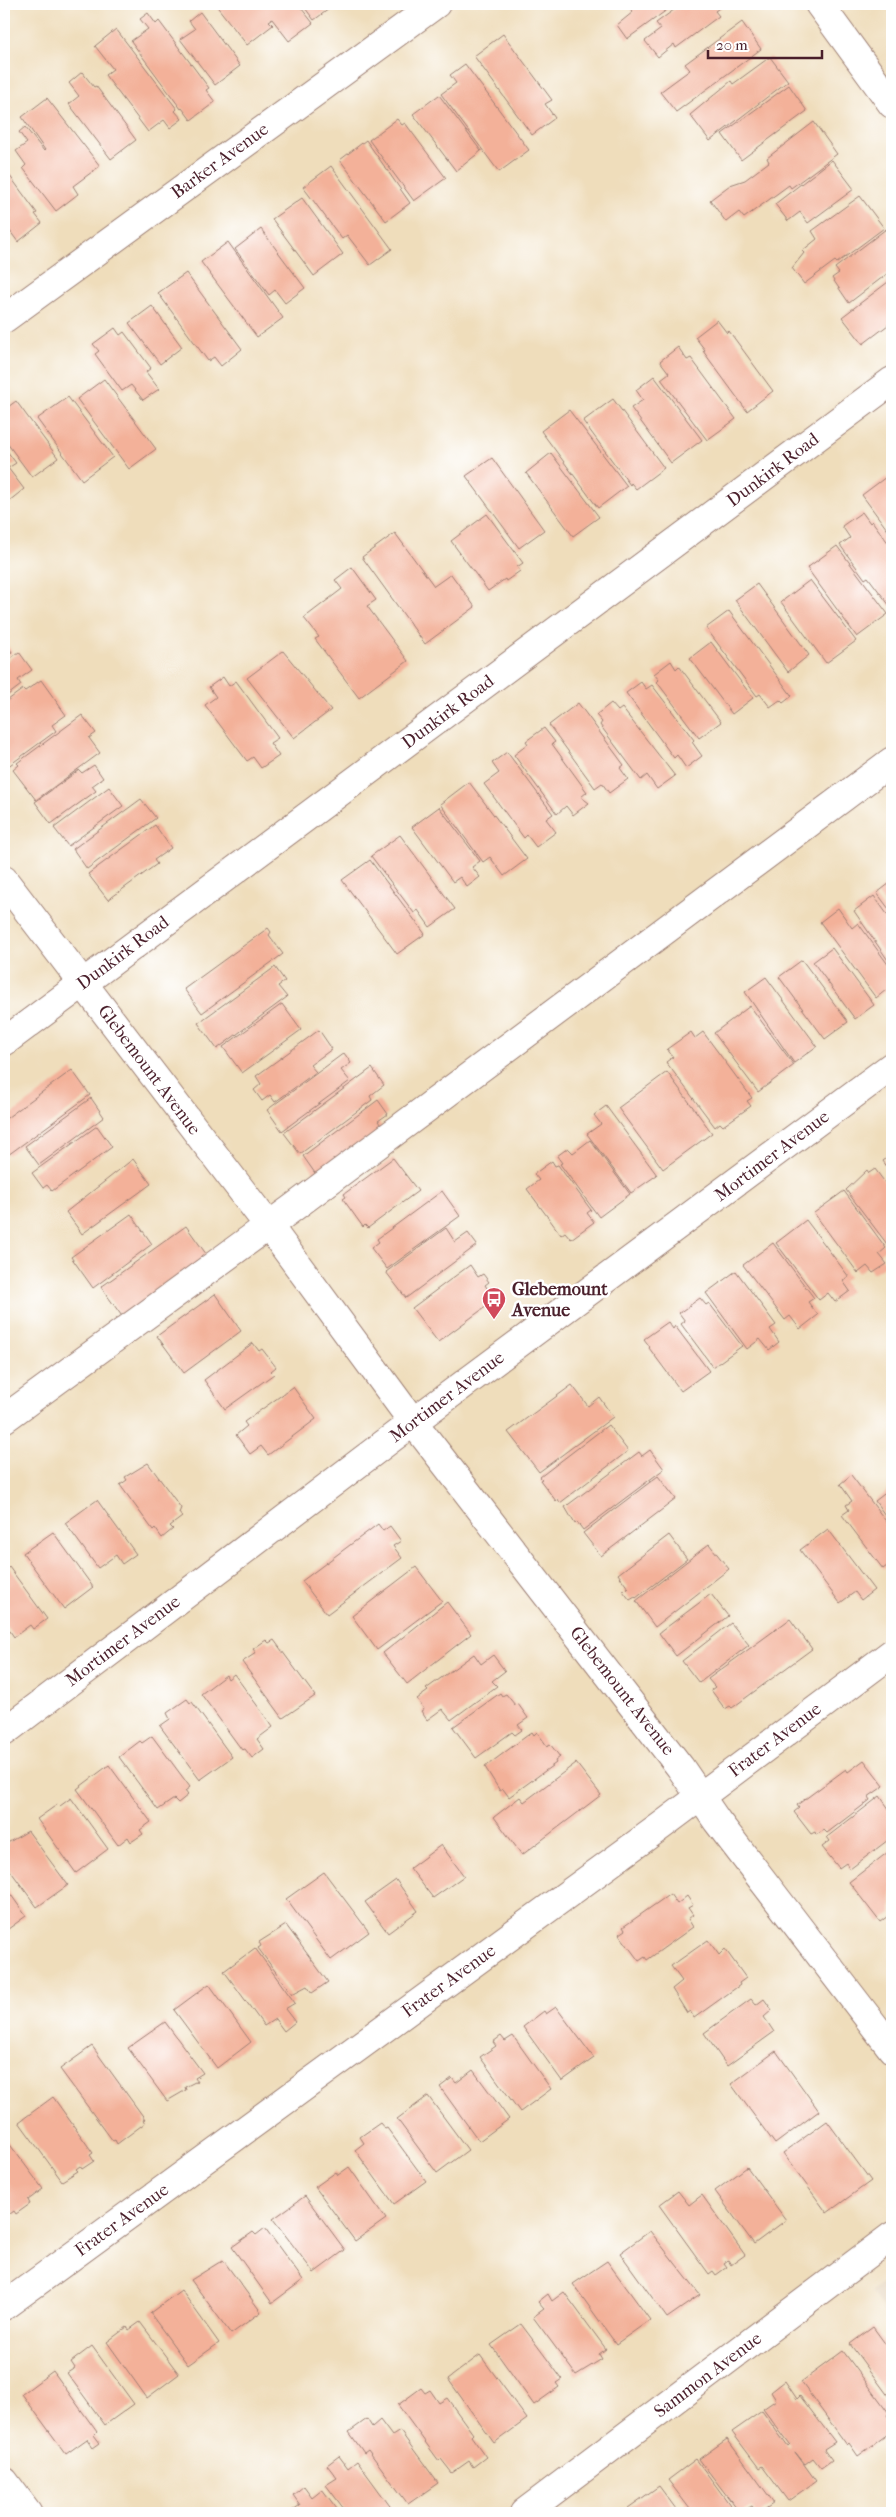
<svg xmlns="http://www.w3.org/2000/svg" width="896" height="2517" font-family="'IM FELL French Canon',serif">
<rect width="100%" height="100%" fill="#fff"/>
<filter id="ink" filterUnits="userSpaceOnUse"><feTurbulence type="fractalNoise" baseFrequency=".02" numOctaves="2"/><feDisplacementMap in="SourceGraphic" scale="10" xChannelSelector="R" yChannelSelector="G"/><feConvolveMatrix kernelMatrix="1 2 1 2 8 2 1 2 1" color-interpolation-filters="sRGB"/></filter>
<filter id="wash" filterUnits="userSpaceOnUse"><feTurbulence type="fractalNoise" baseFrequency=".0096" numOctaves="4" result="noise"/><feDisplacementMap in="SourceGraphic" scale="20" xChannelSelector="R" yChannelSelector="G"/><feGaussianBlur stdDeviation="1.12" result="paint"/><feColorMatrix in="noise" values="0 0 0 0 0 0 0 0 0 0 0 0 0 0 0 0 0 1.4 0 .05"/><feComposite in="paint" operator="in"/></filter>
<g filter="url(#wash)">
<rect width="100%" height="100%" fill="#efddbb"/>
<path fill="#e1cdb1" d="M892,2276V2321L871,2292Z"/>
<g id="blocks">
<path fill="#f3b199" d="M215,4H298L313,23L289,41L272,19L269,21L273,25L247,45Z
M302,4H325L329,9L314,20Z
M627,4H675L627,39L617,25L633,12Z
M682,4H725L715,11L719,16L676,48L674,44L658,57L645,41L661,29L656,23Z
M200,12L240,66L215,85L180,39L195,29L189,21Z
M148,13L156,24L159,21L209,88L206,90L215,102L191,120L182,108L181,109L131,41L148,29L140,19Z
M742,22L761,49L676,112L660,92L690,70L685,64Z
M116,29L177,109L175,111L182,119L170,128L164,120L148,132L105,75L113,69L95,46Z
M503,34L552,100L545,104L555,118L532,135L474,56Z
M770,57L788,81L710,141L690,115L731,81L733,84Z
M465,64L529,150L499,172L441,94L456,83L450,75Z
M82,72L94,87L96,86L136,140L111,159L69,104L79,96L69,83Z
M789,85L807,111L741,160L722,134Z
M439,95L481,151L456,171L413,114Z
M47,98L100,166L73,186L78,194L56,211L23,168L26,165L16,151L27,143L19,132L25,127L44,151L45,150L22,117Z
M397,119L402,125L405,123L446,178L414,201L369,140Z
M814,122L837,154L791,188L789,185L744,218L739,212L726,222L710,200L730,185L745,180L769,162L767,158Z
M366,140L410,203L386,221L340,160Z
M832,160L854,189L808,223L800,212L788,221L775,204Z
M331,166L392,249L370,265L347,235L342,239L303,187Z
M4,168L37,213L35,214L42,223L18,242L4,223Z
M860,196L884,228L837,263L835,261L804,284L792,268L804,253L802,251L817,239L812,231Z
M302,198L343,254L314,276L272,219Z
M261,229L305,288L285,303L275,290L269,295L235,249Z
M886,229L890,235L892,233V270L849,303L832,278L839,273L835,268Z
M228,242L283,318L257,337L201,262Z
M186,273L242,349L221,366L214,357L208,361L158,293Z
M892,279V322L863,344L842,317Z
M152,306L182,347L160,364L129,323Z
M717,320L727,333L729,331L773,391L747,411L703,351L705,350L695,337Z
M115,328L120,335L124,332L151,368L146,372L159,389L143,400L131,385L122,391L95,354L99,351L93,344Z
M678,347L687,360L691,358L736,419L707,440L661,379L669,373L660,361Z
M654,376L702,440L671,463L631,408L643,400L636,390Z
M104,379L156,449L129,469L77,399Z
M68,397L113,457L82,480L37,419Z
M613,399L664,468L636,489L631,483L630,485L583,421Z
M16,401L58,458L32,477L4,439V410Z
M569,410L627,486L598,508L541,431Z
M4,447L16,463L8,468L24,489L9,501L4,494Z
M551,453L599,517L573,536L526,473Z
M492,458L544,530L519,548L466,476Z
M886,477L892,486V536L862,495Z
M862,512L870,523L872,521L892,548V558L889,560L892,565V604L890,606L868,577L865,579L840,545L850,538L842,526Z
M487,514L523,563L517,567L520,571L506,581L505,579L488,591L451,541Z
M395,533L434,586L451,574L475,607L425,644L362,557Z
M837,546L888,614L857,637L807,568Z
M352,567L376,600L367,606L408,661L359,698L315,639L319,637L304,618L342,589L335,580Z
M810,580L856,641L826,663L781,602Z
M757,584L809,655L788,672L735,600Z
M729,611L792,696L783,703L780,700L770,707L760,694L757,696L706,628Z
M4,641L12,652L4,659Z
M711,642L753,698L732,714L690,658Z
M283,651L331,710L294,738L247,678Z
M19,652L32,670L18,680L21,685L4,698V663Z
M671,661L676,669L679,666L721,722L699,738L657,682L659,680L654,674Z
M223,677L229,686L236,681L278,738L270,743L279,756L261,768L253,757L247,761L205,705L216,697L209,687Z
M41,680L66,715L52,725L56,731L7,767L4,763V703L23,689L25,691Z
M641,682L646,689L652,685L694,740L692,742L702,756L686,768L677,755L674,758L626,693Z
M578,703L624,765L620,768L628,779L609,793L602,783L595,788L549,725Z
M611,703L618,711L622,708L675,776L657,789L647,775L641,780L600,725L602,722L596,715Z
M82,715L96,733L89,738L100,753L36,800L13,770L19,765L17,763Z
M544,728L555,742L552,744L587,792L581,797L589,803L573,815L566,806L557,814L514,755L528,744L526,741Z
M507,752L553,814L546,819L556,832L536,847L527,835L524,838L484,784L499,773L492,763Z
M94,765L103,778L92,786L96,791L51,824L35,802L79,770L82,773Z
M469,782L527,859L504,876L490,857L483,862L440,804Z
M109,787L123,806L68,846L54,828Z
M141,799L156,818L87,869L73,849Z
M439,807L480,861L472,867L480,877L467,887L460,877L453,882L412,827Z
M155,825L171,848L154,860L157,864L108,900L88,874Z
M400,835L455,909L430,927L418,910L414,913L371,856Z
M370,860L425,934L397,954L342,880Z
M890,883L892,886V913L877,893Z
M874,896L892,921V966L854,911Z
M838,908L852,928L858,923L892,970V998L886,990L876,998L820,922Z
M268,928L271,932L269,935L283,954L202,1013L184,989Z
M832,948L874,1005L855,1019L813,962Z
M802,960L848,1022L825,1039L779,977Z
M275,967L285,981L278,986L287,997L217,1049L198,1023Z
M766,977L817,1046L794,1063L745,992Z
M282,1004L301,1030L242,1073L223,1047Z
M750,1006L794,1065L758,1092L714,1033Z
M319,1030L332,1049L310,1065L316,1072L275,1102L270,1095L262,1101L254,1090L261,1084L256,1076Z
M691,1032L695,1038L703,1032L752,1098L747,1101L751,1106L723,1126L720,1123L715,1127L666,1062L673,1057L667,1049Z
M344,1053L351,1063L341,1070L350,1081L282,1131L267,1110Z
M372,1068L384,1085L370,1096L372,1100L300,1154L284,1133Z
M72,1070L90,1095L8,1155L7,1153L4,1155V1120Z
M667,1072L712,1133L663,1169L618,1108Z
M91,1098L104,1117L39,1165L25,1146Z
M378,1100L388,1114L378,1121L383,1128L317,1176L303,1156Z
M606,1106L657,1175L631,1193L587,1134L601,1124L594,1115Z
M97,1126L112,1147L52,1191L47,1185L43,1188L32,1173Z
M590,1140L630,1194L599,1217L560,1164L562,1163L557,1156L568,1148L573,1153Z
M892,1154V1174L883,1161Z
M393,1158L418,1191L368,1228L365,1225L363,1227L343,1199L346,1197L344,1194Z
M133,1159L151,1184L82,1234L66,1212Z
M552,1161L555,1166L558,1165L591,1210L587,1213L594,1222L571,1239L565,1232L561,1235L527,1189L539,1180L534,1174Z
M875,1169L892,1192V1246L890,1248L846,1190L867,1170L869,1173Z
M442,1191L460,1216L387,1269L371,1248L379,1242L377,1239Z
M844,1191L886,1248L879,1254L887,1264L873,1273L867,1266L858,1273L814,1213Z
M131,1214L152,1244L93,1288L71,1257Z
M806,1220L849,1277L843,1281L850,1291L835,1302L828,1293L819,1300L776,1243Z
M186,1226L209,1258L124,1319L101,1287Z
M446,1228L455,1242L468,1233L477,1245L406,1298L386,1272Z
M773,1243L814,1298L808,1302L818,1315L800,1329L790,1316L785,1320L743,1265Z
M470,1265L478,1277L483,1274L489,1282L485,1285L495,1300L438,1342L412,1308Z
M736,1271L776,1325L770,1329L779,1342L769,1350L760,1339L747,1349L706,1293Z
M215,1294L241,1331L184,1373L157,1336Z
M700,1298L706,1305L709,1303L742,1346L713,1367L681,1324L685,1321L679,1313Z
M668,1322L673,1329L675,1326L709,1371L681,1391L649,1348L650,1347L644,1339Z
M253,1343L259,1351L262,1349L276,1367L271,1371L274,1374L225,1409L204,1380Z
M572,1385L588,1406L599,1397L613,1417L539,1472L508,1432Z
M293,1387L316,1419L268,1455L261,1446L250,1454L236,1435L247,1426L244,1422Z
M608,1425L628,1451L560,1503L558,1499L556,1501L540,1480L542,1479L540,1477Z
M650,1450L664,1469L583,1530L577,1522L575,1524L565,1507L639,1452L642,1456Z
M148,1463L181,1508L179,1513L182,1517L170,1526L173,1529L162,1538L155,1528L153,1530L120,1485L127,1480L125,1477Z
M851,1475L892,1529V1562L883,1569L842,1515L849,1510L846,1505L852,1501L840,1484Z
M658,1476L676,1499L601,1556L583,1533Z
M892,1488V1525L875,1501Z
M97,1500L136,1554L122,1564L116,1555L98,1568L65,1523Z
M378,1524L383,1531L390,1526L401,1541L393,1546L402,1558L327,1614L302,1581Z
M828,1529L874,1590L861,1600L855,1592L840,1603L800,1550Z
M53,1532L93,1587L64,1609L23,1553Z
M669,1535L687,1559L636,1598L635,1597L630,1600L623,1591L628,1588L618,1574Z
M709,1544L729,1569L655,1627L636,1601Z
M9,1567L47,1619L33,1629L30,1625L14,1637L4,1622V1571Z
M416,1567L442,1601L377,1650L352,1616Z
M711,1594L728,1616L676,1656L659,1633Z
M447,1602L471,1634L407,1684L383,1653Z
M790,1619L812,1649L732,1708L730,1706L725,1709L711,1690L715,1687L708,1679Z
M731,1623L749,1645L699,1683L682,1661Z
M266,1640L269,1643L274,1640L315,1696L283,1718L242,1662L256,1653L253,1649Z
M474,1654L481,1664L493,1655L505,1671L492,1681L497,1686L451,1720L442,1709L427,1720L421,1711L424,1709L417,1699L428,1691L426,1689Z
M234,1674L273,1727L257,1739L264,1749L252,1758L245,1749L242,1750L201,1694L226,1675L228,1679Z
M500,1693L502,1696L506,1694L515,1705L518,1704L528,1718L518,1725L522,1730L515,1735L512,1732L476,1758L453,1727Z
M187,1699L190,1703L192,1702L232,1757L200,1780L160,1726L170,1719L167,1713Z
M532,1732L534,1735L537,1732L547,1746L550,1744L560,1757L555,1761L556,1763L509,1797L503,1789L500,1791L485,1767Z
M152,1736L190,1787L185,1791L188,1795L178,1803L174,1799L158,1810L119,1757L140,1741L142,1743Z
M864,1760L884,1786L868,1797L870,1800L827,1833L824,1830L816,1835L815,1832L811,1834L794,1812L799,1808L797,1805L846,1769L848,1772Z
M576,1763L601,1795L522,1855L494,1817L520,1797L524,1802Z
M109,1765L151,1822L140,1830L143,1834L131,1842L128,1837L118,1845L77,1789Z
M880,1796L892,1813V1837L850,1869L846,1863L839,1868L822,1847L830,1841L827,1837Z
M71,1798L108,1849L76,1873L37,1819L58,1804L60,1806Z
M28,1831L68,1885L37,1907L4,1862V1845Z
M441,1845L464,1876L433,1898L410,1868Z
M892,1849V1913L880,1922L849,1882Z
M324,1872L369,1932L331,1960L286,1899Z
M396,1880L418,1911L388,1933L365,1902Z
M4,1885L26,1916L4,1932Z
M670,1894L677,1904L687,1896L693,1905L688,1908L693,1915L688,1919L693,1927L647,1960L645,1957L639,1961L619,1934L625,1930L623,1927Z
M286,1925L328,1982L312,1993L307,1986L292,1994L258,1948L261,1946L259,1942Z
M708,1940L719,1955L725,1949L746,1978L739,1983L740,1985L694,2018L690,2011L687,2013L672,1989L682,1981L671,1966Z
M255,1948L295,2003L285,2009L295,2022L284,2031L275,2019L264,2026L224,1971Z
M209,1984L251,2042L217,2068L174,2010Z
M751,1999L756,2005L764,1999L772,2010L764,2017L774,2032L727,2066L704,2033Z
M556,2007L594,2058L562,2081L523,2027L544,2011L546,2014Z
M165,2022L203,2073L195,2078L197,2081L185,2087L186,2090L167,2101L128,2048Z
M501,2036L505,2041L513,2036L551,2089L520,2112L480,2057L496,2046L493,2042Z
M92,2046L145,2119L143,2120L145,2123L117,2144L115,2140L113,2141L60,2069Z
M776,2051L819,2111L775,2144L731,2084Z
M473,2070L509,2119L479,2141L440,2087L452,2078L456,2083Z
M428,2096L468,2150L437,2173L397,2119Z
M53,2097L93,2153L90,2155L94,2161L82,2169L80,2166L76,2169L78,2171L62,2181L19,2122Z
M827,2121L871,2181L827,2213L783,2153Z
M380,2123L385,2129L387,2128L426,2181L394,2204L355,2150L364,2143L360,2137Z
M5,2138L43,2189L28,2200L30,2204L16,2214L14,2211L10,2214L4,2206Z
M349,2167L386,2219L355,2241L315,2187L336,2172L338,2175Z
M747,2167L786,2220L754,2244L715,2191Z
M678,2191L689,2205L702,2195L745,2255L731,2265L728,2260L724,2263L727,2267L716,2275L713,2271L709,2274L659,2205Z
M305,2196L345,2250L314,2273L273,2219Z
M265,2228L303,2280L272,2303L232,2247L253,2232L256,2235Z
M650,2231L700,2295L667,2318L620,2253Z
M223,2260L261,2312L231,2334L191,2280Z
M607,2261L650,2320L616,2344L573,2284Z
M181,2290L219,2343L188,2365L150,2313Z
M564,2292L606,2349L599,2354L602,2359L576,2375L533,2317L544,2309L538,2302L548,2294L552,2301Z
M140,2322L179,2374L147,2398L107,2342L127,2327L129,2330Z
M521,2324L562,2379L556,2383L559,2387L534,2405L491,2345Z
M873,2327L892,2353V2401L850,2344Z
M92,2346L134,2404L105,2425L67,2373L75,2368L71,2362Z
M843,2351L889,2413L887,2415L892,2422V2431L858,2456L849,2443L847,2445L801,2382Z
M480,2355L527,2419L494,2443L448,2379Z
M53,2371L97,2432L94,2435L100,2443L93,2448L87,2439L66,2454L22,2394Z
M785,2381L797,2399L800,2396L835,2442L824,2449L832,2460L821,2468L813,2458L805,2464L795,2452L816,2481L788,2501L762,2466L759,2468L732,2432L762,2411L788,2447L790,2445L763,2409L776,2400L771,2392Z
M421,2388L425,2393L430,2390L439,2403L447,2398L473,2434L471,2436L486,2457L473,2467L469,2461L452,2473L441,2459L439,2461L398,2405Z
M367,2419L372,2427L380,2420L392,2436L400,2431L438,2483L408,2504L368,2450L364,2453L349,2432Z
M727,2439L774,2503L760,2513H757L752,2506L740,2513L699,2459Z
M339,2456L348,2468L357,2461L395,2513H347L326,2485L337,2478L327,2465Z
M696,2459L736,2513H693L668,2480Z
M304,2486L312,2497L322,2489L340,2513H289L300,2505L293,2495Z
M659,2486L679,2513H632L628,2508Z"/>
</g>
</g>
<g filter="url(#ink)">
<use href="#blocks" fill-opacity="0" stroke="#9c7e73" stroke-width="1"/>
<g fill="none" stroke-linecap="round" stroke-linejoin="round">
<g stroke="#9c7e73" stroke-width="30">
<path id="minor" d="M819,4L892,104
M4,319L436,4
M4,880L268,1225L413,1422L680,1767L717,1821L892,2049
M4,1042L892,381
M4,1419L290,1210L892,761
M4,1732L413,1422L892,1066
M4,2306L661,1826L892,1653
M4,2481L28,2513
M524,2513L892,2236"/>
</g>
<use href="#minor" stroke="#fff" stroke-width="28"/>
</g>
</g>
<defs>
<g id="bus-pin" transform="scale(1.25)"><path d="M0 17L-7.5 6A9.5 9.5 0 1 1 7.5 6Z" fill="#d1495b" stroke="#fff"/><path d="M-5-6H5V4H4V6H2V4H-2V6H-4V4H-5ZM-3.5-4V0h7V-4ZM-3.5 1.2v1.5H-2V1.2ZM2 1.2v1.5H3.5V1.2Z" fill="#fff"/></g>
</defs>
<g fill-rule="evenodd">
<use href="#bus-pin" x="494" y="1299"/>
</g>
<g text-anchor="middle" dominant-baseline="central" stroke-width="5" stroke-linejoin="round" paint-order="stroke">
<g font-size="18" fill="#4a1f2b" stroke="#fff">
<text transform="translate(220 161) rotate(-36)">Barker Avenue</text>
<text transform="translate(773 470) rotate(-37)">Dunkirk Road</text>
<text transform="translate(448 712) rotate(-37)">Dunkirk Road</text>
<text transform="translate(123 953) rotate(-37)">Dunkirk Road</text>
<text transform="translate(149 1070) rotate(53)">Glebemount Avenue</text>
<text transform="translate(772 1156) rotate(-37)">Mortimer Avenue</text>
<text transform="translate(447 1397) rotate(-37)">Mortimer Avenue</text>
<text transform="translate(123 1641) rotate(-37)">Mortimer Avenue</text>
<text transform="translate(622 1691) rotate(52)">Glebemount Avenue</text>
<text transform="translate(775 1740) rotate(-37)">Frater Avenue</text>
<text transform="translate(449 1981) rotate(-36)">Frater Avenue</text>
<text transform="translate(122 2220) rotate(-36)">Frater Avenue</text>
<text transform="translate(708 2375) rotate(-37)">Sammon Avenue</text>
</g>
<g font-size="18" font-weight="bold" fill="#4a1f2b" stroke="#fff" text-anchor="start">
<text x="512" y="1289">Glebemount<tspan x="512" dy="21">Avenue</tspan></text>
</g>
</g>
<rect width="896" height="2517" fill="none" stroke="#fff" stroke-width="20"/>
<path d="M708 50v8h114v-8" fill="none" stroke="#4a1f2b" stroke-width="2.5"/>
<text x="716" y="50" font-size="15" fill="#4a1f2b" stroke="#ffffff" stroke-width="4" paint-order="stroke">20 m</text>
</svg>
